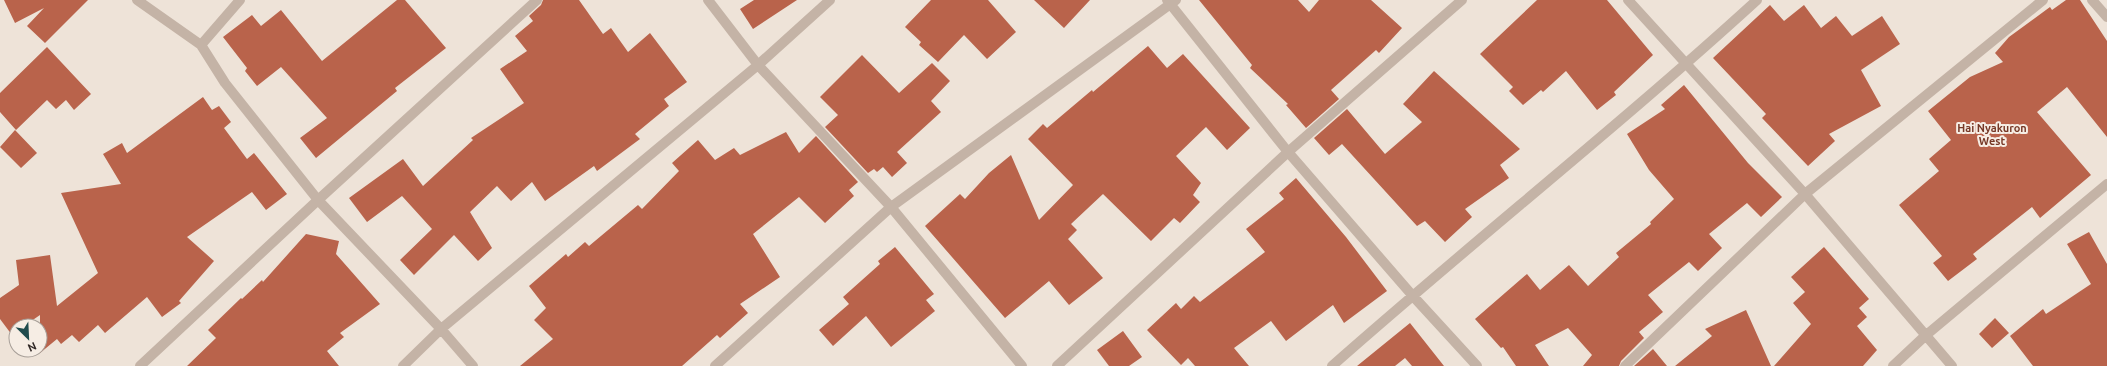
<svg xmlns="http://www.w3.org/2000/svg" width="2107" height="366" font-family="Ubuntu,sans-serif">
<rect width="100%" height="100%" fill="#eee3d8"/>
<path fill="#b9634b" d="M4,0H88L45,43L27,26L44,8L15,23Z
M397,0H405L446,48L395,88L397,91L316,158L300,138L327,118L281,67L257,86L245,71L247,68L223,37L252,15L261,26L281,10L322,61Z
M543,0H579L603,34L611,28L628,52L650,33L687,82L664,99L669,106L635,134L640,139L597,171L594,166L545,201L532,182L511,201L497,186L470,212L492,248L478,261L454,235L414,275L400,260L432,229L402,196L367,222L349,198L403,159L423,186L473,140L471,138L524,103L500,69L527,51L515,36L533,21L529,16L541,5Z
M754,0H797L753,29L740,9Z
M931,0H988L1016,32L987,59L964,35L938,62L919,45L921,42L905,27Z
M1034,0H1090L1064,28Z
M1199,0H1298L1309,12L1319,0H1371L1402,28L1379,53L1376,50L1331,90L1339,99L1306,128L1286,105L1288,104L1250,68L1252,65Z
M1537,0H1607L1653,55L1614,92L1616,95L1597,110L1566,71L1543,92L1541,90L1523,105L1509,91L1513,87L1480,54Z
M2066,0H2080L2107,41V137L2067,87L2037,112L2091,175L2040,218L2032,207L1973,254L1977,259L1948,281L1933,263L1942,256L1899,205L1939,171L1929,159L1951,140L1928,111L1970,77L2003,62L1995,53L2009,37L2050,7L2052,10Z
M1770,5L1784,21L1804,5L1821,28L1836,16L1852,36L1882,16L1900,44L1861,70L1881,106L1829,134L1835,141L1808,166L1762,118L1766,114L1713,58Z
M1148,46L1167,68L1183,54L1250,128L1227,150L1206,127L1176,156L1201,183L1193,195L1200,202L1180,223L1174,218L1151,241L1103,194L1071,224L1077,230L1068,239L1103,278L1069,305L1049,281L1005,318L925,226L960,194L965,199L989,173L1011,155L1039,220L1073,185L1028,139L1043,124L1047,128L1092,90L1093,92Z
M47,47L91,94L74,110L66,100L56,109L47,100L16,130L0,112V93Z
M862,55L899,93L932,63L950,81L931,101L941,112L897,152L907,163L892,177L883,167L877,172L874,169L868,173L825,127L838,115L820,97Z
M1434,71L1520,149L1500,165L1509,178L1465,209L1472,217L1445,242L1425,221L1417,226L1342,144L1329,155L1314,138L1347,109L1385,154L1422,122L1403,104Z
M1684,85L1748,163L1782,197L1761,217L1747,203L1709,234L1722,248L1698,271L1689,262L1648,295L1663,312L1639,332L1644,338L1621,361L1619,366H1583L1592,355L1568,328L1535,345L1549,366H1516L1503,347L1501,348L1475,319L1527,274L1540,290L1569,265L1588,286L1619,257L1616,253L1651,224L1650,222L1674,199L1649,170L1627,134L1665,109L1661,105Z
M203,97L212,110L219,106L231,122L224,128L247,159L254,153L287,194L266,210L252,192L187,237L214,261L179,301L181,303L162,317L147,297L105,333L98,325L79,342L72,335L61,344L57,339L40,353V315L24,326H16V332L12,335L0,319V298L19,285L16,260L50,255L57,306L98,273L61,193L121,184L103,154L122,143L127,153Z
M15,130L37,153L21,168L0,147Z
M786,132L799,153L816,136L858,182L849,190L854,196L825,223L799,197L753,234L780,277L740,304L748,313L720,338L717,335L682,366H520L553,339L534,320L546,308L529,286L566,254L568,257L585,242L589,246L638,205L642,209L679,171L672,163L698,140L715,160L734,148L740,155Z
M1296,178L1346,237L1387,291L1344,323L1333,305L1286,341L1271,321L1234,348L1249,366H1195L1188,358L1181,365L1147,330L1176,303L1181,309L1194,296L1200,302L1265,252L1246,229L1284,199L1279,193Z
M2089,232L2107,264V366H2033L2010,336L2043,309L2046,314L2091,284L2067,244Z
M306,234L339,241L336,254L380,304L340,333L344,337L327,351L339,366H187L216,338L208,330L241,298L242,299L262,280L263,282Z
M895,247L934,294L926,300L935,311L891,347L866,316L833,346L819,330L849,304L843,297L880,264L878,261Z
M1824,247L1869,299L1859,308L1867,317L1857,326L1877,350L1863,366H1774L1811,324L1793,303L1805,292L1791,277Z
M1746,310L1771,366H1675L1712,336L1705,329Z
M1995,318L2009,333L1992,348L1979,334Z
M1410,323L1444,366H1412L1405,358L1395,366H1357Z
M1123,331L1142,357L1129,366H1109L1097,350Z
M1653,349L1667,366H1634Z"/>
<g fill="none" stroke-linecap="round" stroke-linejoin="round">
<path stroke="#c4b3a6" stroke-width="10" d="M137,0L201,45L225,83L318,200L441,329L473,366
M708,0L758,65L891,207L1022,366
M1167,0L1288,152L1412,295L1477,366
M1628,0L1805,194L1952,366
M2092,0L2107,17
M201,45L240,0
M140,366L318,200L537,0
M403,366L441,329L758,65L830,0
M715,366L891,207L1176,0
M1057,366L1288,152L1462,0
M1332,366C1472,242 1619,126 1757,0
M1625,366L1805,194L2043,0
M1893,366L1925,336L2107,184"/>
</g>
<g text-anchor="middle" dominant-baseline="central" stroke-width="4" stroke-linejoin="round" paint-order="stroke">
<g font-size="11" font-weight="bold" fill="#773927" stroke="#f6ede4">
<text x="1992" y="128">Hai Nyakuron<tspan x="1992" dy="13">West</tspan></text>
</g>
</g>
<g transform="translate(28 338) rotate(156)"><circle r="19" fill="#f6ede4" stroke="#a79f98"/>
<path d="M0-3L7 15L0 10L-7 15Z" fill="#204c4e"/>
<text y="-6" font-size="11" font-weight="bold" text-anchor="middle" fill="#312926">N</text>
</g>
</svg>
